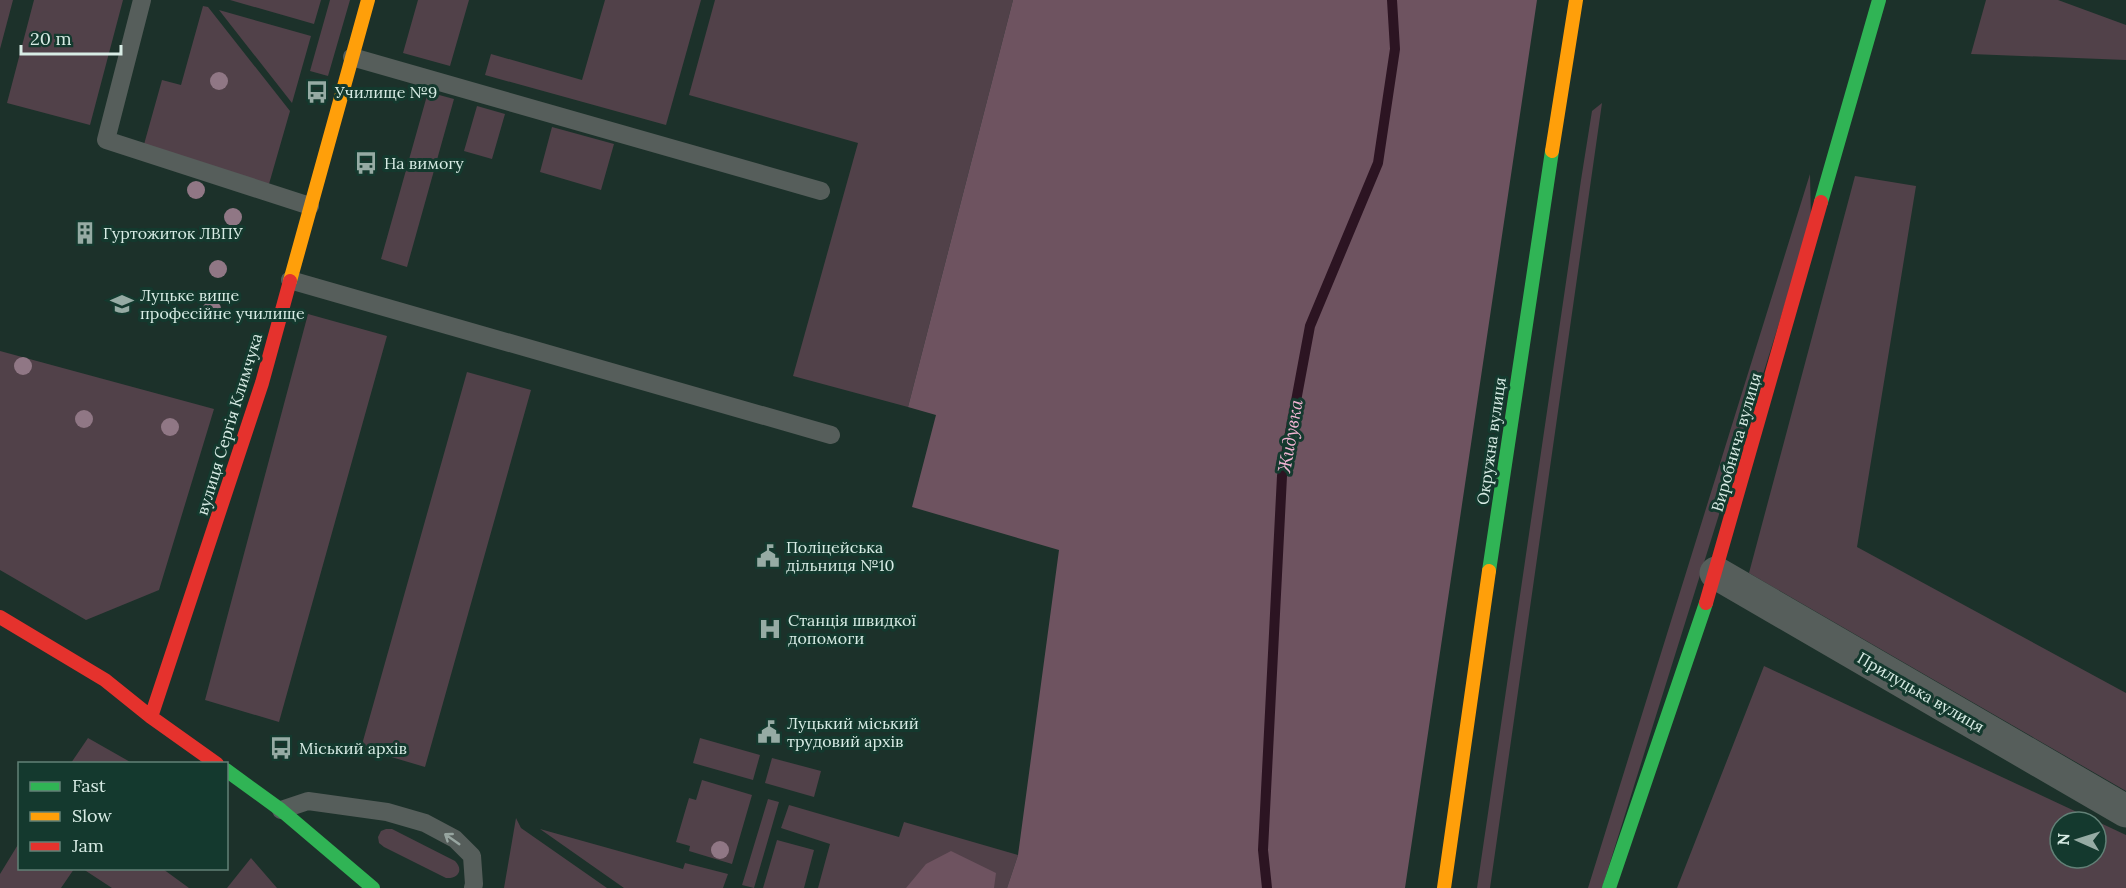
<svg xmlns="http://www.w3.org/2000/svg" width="2126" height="888" font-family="Lora,serif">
<rect width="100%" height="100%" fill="#1c312a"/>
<path fill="#514149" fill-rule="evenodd" d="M0,0H13L0,49Z
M34,0H123L90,125L7,103Z
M230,0H321L314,24Z
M330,0H350L328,76L310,71Z
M418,0H469L450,66L403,53Z
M605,0H701L666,125L485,75L491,54L582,80Z
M715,0H1013L908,407L793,376L858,143L689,95Z
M1986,0H2058L2126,25V60L1971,54Z
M203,6L208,7L290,111L269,184L143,148L162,80L181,85Z
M219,10L311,36L292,103Z
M428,92L454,99L407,267L381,259Z
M1602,103L1490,888H1477L1581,180L1592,111Z
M477,106L505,114L492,159L464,151Z
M552,127L614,144L601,190L540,172Z
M1810,174L1811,221L1602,888H1588Z
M1855,176L1916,186L1857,547L2126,693V791L1749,573Z
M308,314L387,336L279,722L205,700Z
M0,351L214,409L159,590L86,620L0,570Z
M467,372L531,390L425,767L361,748Z
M1764,666L2126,835V888H1677ZM2060,822H2096V858H2060Z
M88,738L132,763H71Z
M700,738L760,755L753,780L693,763Z
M772,758L821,771L814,797L765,783Z
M702,780L752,795L732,864L689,851L690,846L676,842L689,798L696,800Z
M768,799L779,802L754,888L742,885Z
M789,805L899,837L904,822L1018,855L1007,888H818L830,844L781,828Z
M516,818L521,828L607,888H504Z
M386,829H392L455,861C464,870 458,879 446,878L384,847L379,843L378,837L381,831Z
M540,829L683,869L685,863L728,874L723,888H624Z
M777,840L814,850L804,888H763Z
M19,843L20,868L74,869L61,888H0V874Z
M251,858L277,888H227Z
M83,869H163L189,888H112Z"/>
<path fill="#6e5360" d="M1013,0H1537L1405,888H1007L1018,855L1059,550L912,507L936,415L908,407Z
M951,851L996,873L994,888H906L926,864Z"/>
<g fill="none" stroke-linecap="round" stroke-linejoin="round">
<path stroke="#2c1422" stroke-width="10" d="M1267,888L1263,850L1282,476L1310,326L1378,163L1395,49L1392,0"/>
<path stroke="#565e5b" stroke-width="18" d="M142,0L106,140L310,206
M352,57L821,191
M290,280L831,435
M281,810L308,801L387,812L425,823L455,839L472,856L474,884L473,888"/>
<path stroke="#565e5b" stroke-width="33" d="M1716,573L2126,811"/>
<path stroke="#30b455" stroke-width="14" d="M1821,202L1879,0
M1489,571L1552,151
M226,770L281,810L373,888
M1609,888L1706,603"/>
<path stroke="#ff9f0a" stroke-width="14" d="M1552,151L1576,0
M290,281L368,0
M1444,888L1489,571"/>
<path stroke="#e5322d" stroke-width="14" d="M1706,603L1821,202
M0,617L105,680L151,717L217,764
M151,717L262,383L290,281"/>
</g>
<g fill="#907785">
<circle cx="219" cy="81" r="9"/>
<circle cx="196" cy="190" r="9"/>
<circle cx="233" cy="217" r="9"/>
<circle cx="218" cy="269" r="9"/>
<circle cx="212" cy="309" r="9"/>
<circle cx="23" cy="366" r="9"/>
<circle cx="84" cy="419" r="9"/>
<circle cx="170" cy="427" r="9"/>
<circle cx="720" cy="850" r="9"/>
</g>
<defs><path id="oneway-shaft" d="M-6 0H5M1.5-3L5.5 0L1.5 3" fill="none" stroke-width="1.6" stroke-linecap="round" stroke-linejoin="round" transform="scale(1.5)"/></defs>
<use stroke="#97a5a0" href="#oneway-shaft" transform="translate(452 839) rotate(-145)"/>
<defs>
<g id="bus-bare" transform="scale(1.8)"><path d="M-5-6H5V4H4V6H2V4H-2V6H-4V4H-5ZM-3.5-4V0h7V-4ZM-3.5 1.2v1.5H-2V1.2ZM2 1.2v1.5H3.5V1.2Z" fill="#96aba4" stroke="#14392e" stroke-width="2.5" paint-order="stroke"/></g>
<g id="building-bare" transform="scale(1.8)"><path d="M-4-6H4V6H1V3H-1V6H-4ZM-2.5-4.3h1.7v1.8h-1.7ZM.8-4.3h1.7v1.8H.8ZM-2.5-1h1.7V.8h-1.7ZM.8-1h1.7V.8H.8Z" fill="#96aba4" stroke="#14392e" stroke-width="2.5" paint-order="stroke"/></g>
<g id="university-bare" transform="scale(1.8)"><path d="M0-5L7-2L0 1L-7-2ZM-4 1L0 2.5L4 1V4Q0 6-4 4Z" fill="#96aba4" stroke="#14392e" stroke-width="2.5" paint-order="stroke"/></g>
<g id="civic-bare" transform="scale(1.8)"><path d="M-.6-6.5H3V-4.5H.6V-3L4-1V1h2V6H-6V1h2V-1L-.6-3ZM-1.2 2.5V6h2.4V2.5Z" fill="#96aba4" stroke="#14392e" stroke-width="2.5" paint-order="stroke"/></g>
<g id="hospital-bare" transform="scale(1.8)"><path d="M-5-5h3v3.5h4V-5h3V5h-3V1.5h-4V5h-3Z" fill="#96aba4" stroke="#14392e" stroke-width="2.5" paint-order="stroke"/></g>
</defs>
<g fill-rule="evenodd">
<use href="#bus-bare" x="317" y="92"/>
<use href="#bus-bare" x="366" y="163"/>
<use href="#building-bare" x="85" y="233"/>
<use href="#university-bare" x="122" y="304"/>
<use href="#civic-bare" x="768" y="556"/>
<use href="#hospital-bare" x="770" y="629"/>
<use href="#civic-bare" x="769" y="732"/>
<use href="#bus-bare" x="281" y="748"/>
</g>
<g text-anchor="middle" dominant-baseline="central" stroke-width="6" stroke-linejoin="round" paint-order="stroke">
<g font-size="16" fill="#d8ece5" stroke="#14392e" text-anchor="start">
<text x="335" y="92">Училище №9</text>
<text x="384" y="163">На вимогу</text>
<text x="103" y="233">Гуртожиток ЛВПУ</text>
<text x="140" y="295">Луцьке вище<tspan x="140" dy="18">професійне училище</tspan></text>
<text x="786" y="547">Поліцейська<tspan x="786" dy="18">дільниця №10</tspan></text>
<text x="788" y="620">Станція швидкої<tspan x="788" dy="18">допомоги</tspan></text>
<text x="787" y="723">Луцький міський<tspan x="787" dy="18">трудовий архів</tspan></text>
<text x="299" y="748">Міський архів</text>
</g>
<g font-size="16" fill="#d8ece5" stroke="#14392e">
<text transform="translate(229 424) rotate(-73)">вулиця Сергія Климчука</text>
<text transform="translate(1491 441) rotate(-82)">Окружна вулиця</text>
<text transform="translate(1736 442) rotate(-74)">Виробнича вулиця</text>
<text transform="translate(1921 692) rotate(30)">Прилуцька вулиця</text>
</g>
<g font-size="18" font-style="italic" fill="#f3b4d4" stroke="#14392e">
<text transform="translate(1290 436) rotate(-80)">Жидувка</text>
</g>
</g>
<rect x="18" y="762" width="210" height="108" fill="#14392e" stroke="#628177" stroke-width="1.5"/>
<rect x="30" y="782" width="30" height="9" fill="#30b455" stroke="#628177" stroke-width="1.5"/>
<text x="72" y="792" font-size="18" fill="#d8ece5">Fast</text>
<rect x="30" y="812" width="30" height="9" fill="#ff9f0a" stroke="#628177" stroke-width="1.5"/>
<text x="72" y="822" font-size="18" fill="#d8ece5">Slow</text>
<rect x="30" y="842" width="30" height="9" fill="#e5322d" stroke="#628177" stroke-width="1.5"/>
<text x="72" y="852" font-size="18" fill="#d8ece5">Jam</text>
<g transform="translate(2078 840) rotate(273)"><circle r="28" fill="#14392e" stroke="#628177" stroke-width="1.5"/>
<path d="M0-4.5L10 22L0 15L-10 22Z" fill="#96aba4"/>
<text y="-9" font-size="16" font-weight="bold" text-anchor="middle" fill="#d8ece5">N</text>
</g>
<path d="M21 45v9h100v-9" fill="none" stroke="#d8ece5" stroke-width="3"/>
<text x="30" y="45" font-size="18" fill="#d8ece5" stroke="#14392e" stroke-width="4.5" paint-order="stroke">20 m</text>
</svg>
